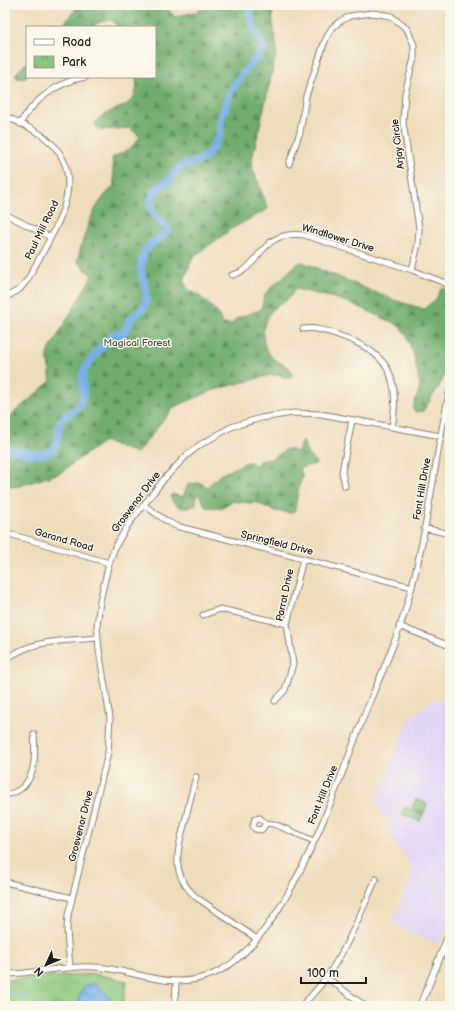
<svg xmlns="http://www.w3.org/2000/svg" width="455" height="1011" font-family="'Balsamiq Sans',sans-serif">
<defs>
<pattern id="forest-firs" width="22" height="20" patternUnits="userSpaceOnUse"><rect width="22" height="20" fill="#6fac6c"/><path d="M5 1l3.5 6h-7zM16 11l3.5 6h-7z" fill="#5a8b58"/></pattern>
<pattern id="park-crowns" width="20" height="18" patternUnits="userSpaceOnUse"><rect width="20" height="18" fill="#8ac77c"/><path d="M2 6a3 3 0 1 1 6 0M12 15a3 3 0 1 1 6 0" fill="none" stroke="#76aa6b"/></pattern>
<pattern id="water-waves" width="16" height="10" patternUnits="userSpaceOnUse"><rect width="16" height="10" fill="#75afe5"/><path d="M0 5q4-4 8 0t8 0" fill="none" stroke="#5f8eb9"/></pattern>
</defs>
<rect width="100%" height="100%" fill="#fbf7ec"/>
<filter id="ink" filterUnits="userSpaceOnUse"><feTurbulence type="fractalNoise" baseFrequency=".025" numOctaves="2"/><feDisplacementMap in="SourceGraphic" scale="8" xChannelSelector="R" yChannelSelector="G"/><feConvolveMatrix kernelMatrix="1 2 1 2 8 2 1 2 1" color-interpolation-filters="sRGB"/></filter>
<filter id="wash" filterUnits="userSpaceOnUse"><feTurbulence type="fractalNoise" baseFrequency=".012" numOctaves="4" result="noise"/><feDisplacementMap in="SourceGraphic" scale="16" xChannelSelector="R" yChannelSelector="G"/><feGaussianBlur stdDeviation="0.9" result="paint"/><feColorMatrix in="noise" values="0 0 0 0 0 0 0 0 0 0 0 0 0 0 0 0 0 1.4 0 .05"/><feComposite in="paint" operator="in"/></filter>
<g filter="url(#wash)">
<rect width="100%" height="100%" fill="#edb"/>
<path fill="#e0d4f4" d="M433,699H450V918L439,945L392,923L413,873L406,857L392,840L389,820L375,803L410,718Z"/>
<path fill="#8ac77c" stroke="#53724c" d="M405,807L423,814L420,821L402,814Z"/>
<path fill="url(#forest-firs)" stroke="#466444" d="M79,5H164L175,17L208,8L209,5H274L272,15L277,51L251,164L268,209L233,228L193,257L184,280C188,293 189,289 198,295C200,296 215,310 217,312C220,315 220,320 222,324H232L237,318L260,310C264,305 262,299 266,293L298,263L302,262L394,300L424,309L436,299L442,287L450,291V363L441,383L423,411L415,412L413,408L420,387L414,356L407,336L398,325L355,305L335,298L296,289C292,293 291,295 288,299C285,302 279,304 275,307C260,320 259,346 274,359C281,365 293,365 292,377L289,379L280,375H271L214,390L174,407L137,453L104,441L60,473L20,486L5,488V415L10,416L51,381L47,354L92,276L77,261C85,233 91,206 114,186L112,158L131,148L140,137L130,128L100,130L96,126L95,122C113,103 141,112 136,77H155V27H118L111,20L100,22L92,27H61Z
M27,62V76L23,79L17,78L15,74Z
M303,441L308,455L316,462V464L300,468L303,477L299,485L295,510L291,513L275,511L255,502L251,503L232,501L221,508L206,507L199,495H196V504C187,512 173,507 170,496L172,494L183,497L188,484L201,483L207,487L220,475L247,462H251L256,466L259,461L271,459L287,449L298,452Z"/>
<path fill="url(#park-crowns)" stroke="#53724c" d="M416,799L427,804L424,813L412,808Z
M94,974L127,981L123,1006H5V980Z"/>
<path fill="url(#water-waves)" stroke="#486680" d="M93,982C101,988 112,996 114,1006H79C76,997 83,984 93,982Z"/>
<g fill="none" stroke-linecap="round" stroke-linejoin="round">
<path stroke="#75afe5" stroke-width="1.5" d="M5,992L23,995L26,1006
M35,1006H37"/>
<path stroke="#75afe5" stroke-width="8" d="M5,449C18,450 35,457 48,453C60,449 57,430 61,421C66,411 79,412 82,400C86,390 79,377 86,367C92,358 106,340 114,335C118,333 122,334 126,331C127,328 128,323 130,320C135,313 144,311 146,302C150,284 134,273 145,251C149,242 162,240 167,231V228L153,214L150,207L154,191L168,180L181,166L201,160L208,154L220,135L221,118L230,93L239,78L259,55L262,49L261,43L254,30L248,5"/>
</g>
</g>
<g filter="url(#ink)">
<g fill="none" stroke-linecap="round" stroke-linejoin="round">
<g stroke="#857c6c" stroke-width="7">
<path id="minor" d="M5,116C17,122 32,128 43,136C97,176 50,236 28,279L20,289L5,298
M20,124C33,100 59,81 86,77
M289,164L300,132L306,96L325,41L331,29L339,22L350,16L373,13L391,16L407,29L414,45V58L405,93L403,122L419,228L418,244L412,270
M5,214L50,237
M232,275C263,268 257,230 304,235L412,270L450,285
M303,329C315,327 326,331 338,335C388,352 401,376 392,427
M345,486L342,472L352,420
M144,505L165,520L176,526L412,587
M424,528L450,534
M13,535L109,563
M203,615L220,609L287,624
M399,626L450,646
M5,660C32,639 64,641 98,638
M275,701L285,690L293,664L287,624L303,559
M196,777C192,792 188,807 185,822C177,852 170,874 196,897L257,939
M5,795C36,790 36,759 34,734
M265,823L264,827L261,830L255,829L253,826L255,819L260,818L265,823L274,824L314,841
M5,882L72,898
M70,968L67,930L68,915L108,753L110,718L99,650L97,626L100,601L109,563L115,547L128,525L164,479L187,455L200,445L231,427L261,418L293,413L321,414L441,436
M5,974C35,974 65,965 95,967C138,970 169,992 213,974C286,944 336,787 364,716C378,680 397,642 407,604C428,534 434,460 450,389
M327,978L365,1006
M175,1006L176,982
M301,1006C339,972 355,925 376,879"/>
</g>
<g stroke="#857c6c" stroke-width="8">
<path id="tertiary" d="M420,1006L450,932"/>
</g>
<use href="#minor" stroke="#fff" stroke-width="5"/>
<use href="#tertiary" stroke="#fff" stroke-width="6"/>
</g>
</g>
<g text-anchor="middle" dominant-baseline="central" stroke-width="3" stroke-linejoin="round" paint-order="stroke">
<g font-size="10" fill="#1c1c1c" stroke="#fbf7ec">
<text transform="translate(398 144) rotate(-97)">Arjay Circle</text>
<text transform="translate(42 230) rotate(-64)">Paul Mill Road</text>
<text transform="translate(338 238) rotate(17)">Windflower Drive</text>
<text transform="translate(422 489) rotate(-80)">Font Hill Drive</text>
<text transform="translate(136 502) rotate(-53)">Grosvenor Drive</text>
<text transform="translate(64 540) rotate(16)">Garand Road</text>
<text transform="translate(277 543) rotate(14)">Springfield Drive</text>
<text transform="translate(285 595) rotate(-78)">Parrot Drive</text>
<text transform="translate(323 795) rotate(-68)">Font Hill Drive</text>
<text transform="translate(81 826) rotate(-76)">Grosvenor Drive</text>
</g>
<g font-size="10" fill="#42583e" stroke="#fbf7ec">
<text x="137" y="343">Magical Forest</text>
</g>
</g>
<rect width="455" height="1011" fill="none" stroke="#fbf7ec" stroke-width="20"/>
<rect x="26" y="26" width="130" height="52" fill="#fbf7ec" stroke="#a29f99"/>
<rect x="34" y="39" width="20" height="6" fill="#ffffff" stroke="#a29f99"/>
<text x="62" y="46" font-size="12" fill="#1c1c1c">Road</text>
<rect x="34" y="56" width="20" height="12" fill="url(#park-crowns)" stroke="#a29f99"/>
<text x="62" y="66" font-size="12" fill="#1c1c1c">Park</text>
<g transform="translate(46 965) rotate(226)" stroke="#fbf7ec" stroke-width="3" paint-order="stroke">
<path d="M0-3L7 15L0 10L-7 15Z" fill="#1c1c1c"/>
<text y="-6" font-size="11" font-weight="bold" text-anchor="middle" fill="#1c1c1c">N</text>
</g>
<path d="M301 977v6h65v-6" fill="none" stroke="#1c1c1c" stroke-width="2"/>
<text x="307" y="977" font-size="12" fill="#1c1c1c" stroke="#fbf7ec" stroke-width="3" paint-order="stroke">100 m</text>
</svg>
